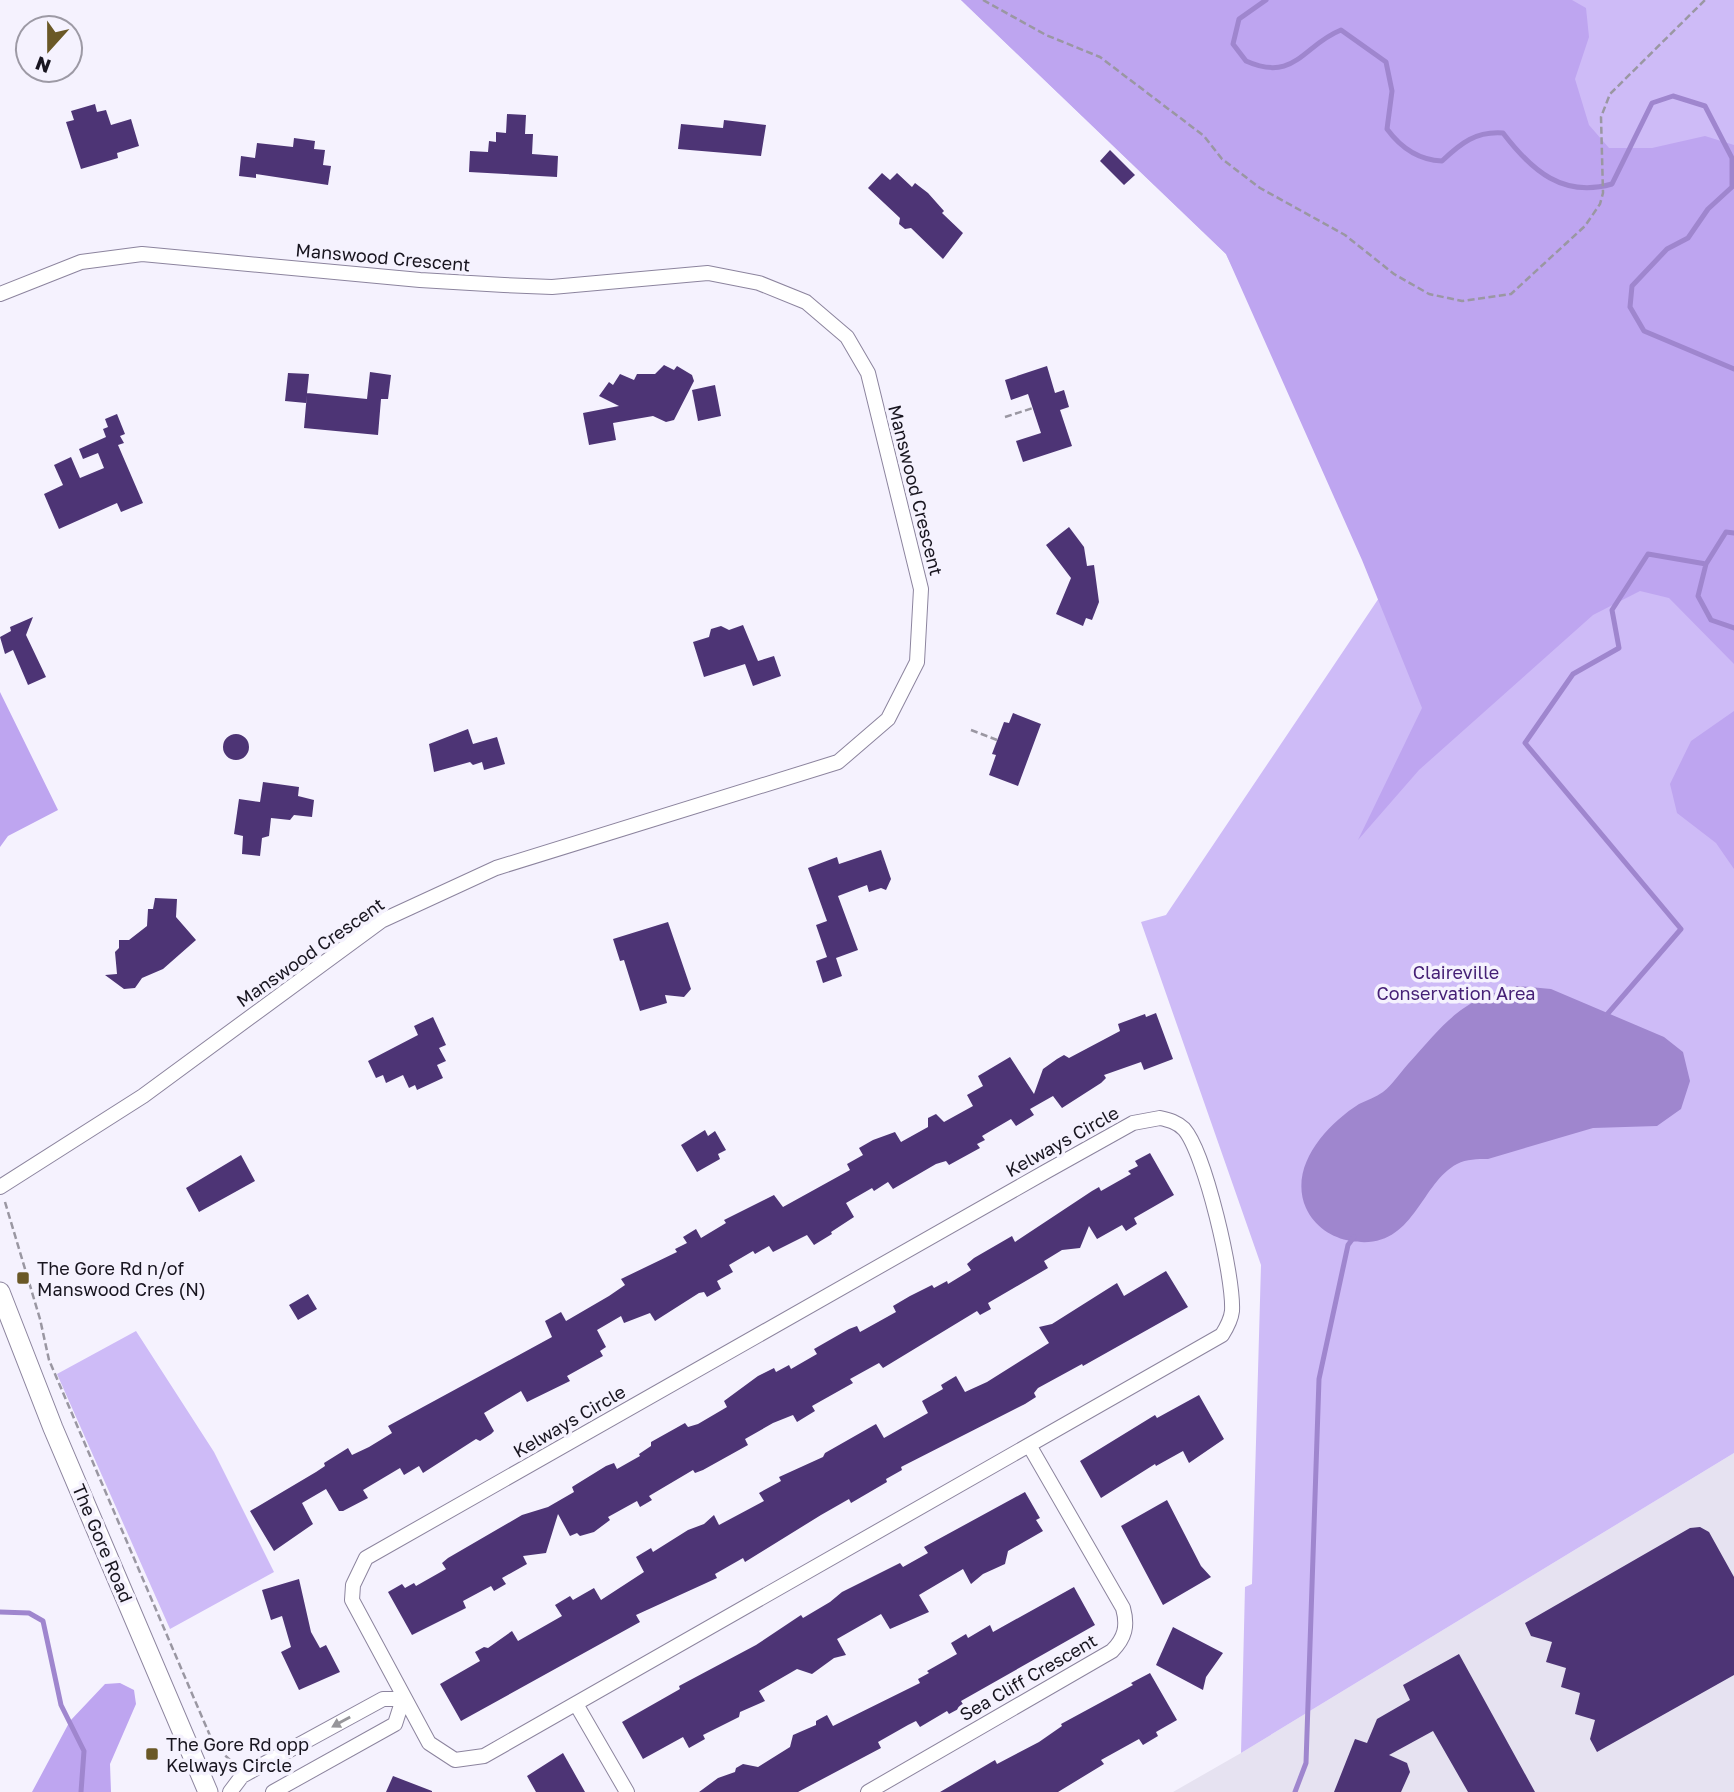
<svg xmlns="http://www.w3.org/2000/svg" width="1734" height="1792" font-family="'Golos Text',sans-serif">
<rect width="100%" height="100%" fill="#f5f2fe"/>
<path fill="#e6e2f1" d="M1734,1453V1792H1173L1241,1753Z"/>
<path fill="#cebbf7" d="M961,0H1734V1453L1241,1753L1245,1587L1252,1584L1261,1265L1141,922L1166,915L1387,586L1226,254Z
M136,1331L214,1452L274,1572L170,1629L57,1374Z"/>
<path fill="#bea5f0" d="M961,0H1572L1586,8L1589,37L1575,79L1589,125L1609,148H1652L1705,136L1734,145V664L1669,598L1640,591L1593,615L1419,770L1358,840L1422,708L1362,560L1226,254Z
M0,692L58,810L8,836L0,847Z
M1734,711V869L1716,843L1677,813L1670,784L1691,741Z
M120,1683L134,1690L136,1704L110,1764L111,1792H32L70,1721L105,1684Z"/>
<path fill="#9f86ce" d="M1517,986L1551,989L1664,1037L1683,1052L1690,1081L1681,1109L1657,1126L1593,1128L1488,1159C1477,1159 1467,1159 1457,1164C1419,1184 1414,1252 1351,1241C1332,1238 1314,1226 1306,1208C1288,1167 1326,1125 1359,1104C1367,1100 1376,1097 1383,1092C1392,1085 1400,1073 1408,1064C1446,1022 1460,1000 1517,986Z"/>
<g fill="none" stroke-linecap="round" stroke-linejoin="round">
<path stroke="#9f86ce" stroke-width="5" d="M1266,0L1239,19L1233,44L1246,61C1295,83 1303,45 1341,30L1386,62L1392,91L1387,129C1401,148 1418,160 1442,161C1461,143 1476,131 1503,133C1532,171 1563,198 1612,184L1652,103L1673,96L1705,106L1732,158V187L1708,209L1688,238L1667,249L1632,286L1630,307L1644,331L1734,369
M1734,533L1726,532L1706,564L1698,596L1711,620L1734,628
M1604,1018L1681,929L1525,743L1573,674L1619,648L1612,610L1648,554L1706,564
M0,1612L29,1613L43,1621L61,1705L84,1751L81,1792
M1295,1792L1306,1763L1319,1379L1348,1245L1354,1237"/>
</g>
<path fill="#4d3475" d="M95,104L97,112L106,110L111,125L131,119L139,146L117,153L118,158L81,169L66,122L74,120L71,111Z
M507,114L526,115L525,134H533L532,154L558,156L557,177L469,172L470,151L488,152L489,141L496,142V132L506,133Z
M724,120L766,125L761,156L678,149L681,124L723,128Z
M294,138L315,141L314,149L325,150L323,165L331,166L328,185L256,174V178L239,176L241,156L255,158L257,143L293,147Z
M1110,150L1135,175L1124,185L1100,161Z
M882,173L890,180L897,173L912,187L915,183L928,193L944,211L942,213L963,233L943,259L911,228L905,229L899,224L900,218L868,188Z
M664,365L674,370L677,366L692,375L694,381L674,420L666,422L653,416L613,423L616,440L589,445L583,413L619,406L599,396L609,382L613,385L620,374L634,380L637,374H655Z
M1047,366L1055,393L1064,390L1069,407L1060,410L1072,446L1023,462L1016,441L1041,433L1028,394L1011,400L1005,380Z
M370,372L391,375L388,399H381L378,435L304,428L307,393L367,399Z
M288,373L309,374L306,403L285,401Z
M715,385L721,416L698,421L692,390Z
M117,414L125,434L120,436L124,443L118,445L143,503L121,512L117,503L59,529L44,494L63,485L54,465L71,457L80,478L104,468L98,453L83,459L79,449L106,437L103,429L108,427L105,419Z
M1069,527L1084,547L1087,566L1094,565L1099,602L1092,620L1086,618L1083,626L1056,614L1071,578L1046,545Z
M33,617L26,635L46,677L28,685L13,650L5,654L0,637L11,631L10,627Z
M743,625L758,661L774,656L781,676L753,686L745,664L704,677L693,642L709,637L711,629L721,626L729,630Z
M1013,713L1041,724L1018,786L989,775L996,755L992,754L1004,722L1009,723Z
M468,729L473,744L497,737L505,764L484,770L482,762L473,765L470,762L434,772L429,744Z
M223 747a13 13 0 1 1 26 0a13 13 0 1 1-26 0Z
M263,782L299,787L298,796L314,800L312,817L294,815L290,820L271,818L269,836L262,838L260,856L242,854L243,836L234,834L239,799L260,802Z
M881,850L891,879L886,890L881,888L869,892L867,885L838,896L858,950L836,958L842,976L823,983L816,961L827,957L816,925L827,921L808,868L837,857L839,864Z
M155,898L177,899L176,917L196,940L163,969L142,978L135,988L124,989L105,975L117,974L115,952L119,948V940H129L147,926L148,909H153Z
M668,922L691,989L684,997L665,995L667,1003L640,1011L624,960L620,961L613,939Z
M1156,1013L1173,1059L1144,1070L1141,1062L1104,1075L1106,1078L1101,1083L1062,1108L1053,1096L1030,1109L1034,1115L1016,1126L1011,1119L982,1136L985,1140L977,1144L980,1148L949,1165L946,1161L936,1164L893,1189L888,1182L874,1191L872,1188L846,1203L854,1217L831,1232L832,1234L814,1245L807,1235L773,1252L769,1246L755,1254L753,1251L729,1265L733,1272L717,1281L721,1289L707,1297L704,1292L699,1293L655,1321L650,1313L624,1323L621,1316L597,1330L606,1347L600,1351L603,1356L567,1376L570,1381L527,1402L521,1391L484,1413L494,1431L491,1434L480,1441L476,1439L423,1473L419,1466L404,1475L400,1468L363,1490L368,1498L343,1511H339L326,1489L302,1503L313,1524L274,1551L250,1511L316,1472L325,1466L324,1463L348,1448L352,1455L369,1447L392,1433L388,1426L552,1337L545,1321L561,1312L566,1321L609,1296L625,1285L621,1279L677,1252L675,1249L687,1243L683,1237L696,1229L701,1238L726,1223L724,1220L774,1195L783,1207L850,1170L847,1164L863,1155L859,1148L873,1140L895,1132L901,1142L928,1127V1118L936,1114L944,1122L973,1106L967,1095L983,1086L978,1076L1010,1057L1034,1094L1043,1069L1057,1059L1064,1055L1069,1058L1120,1031L1118,1024L1145,1014L1146,1017Z
M433,1017L446,1045L439,1048L446,1061L437,1065L443,1078L417,1090L415,1085L409,1088L403,1075L386,1083L383,1075L376,1078L368,1061L418,1035L414,1026Z
M705,1130L708,1136L715,1131L726,1150L718,1154L720,1159L697,1172L681,1145Z
M1150,1153L1174,1195L1134,1218L1137,1224L1126,1231L1122,1225L1097,1239L1089,1226L1080,1248L1062,1250L1044,1261L1048,1268L988,1303L991,1309L980,1315L977,1311L883,1368L879,1363L850,1379L853,1383L812,1406L815,1411L797,1422L793,1415L773,1423L745,1439L748,1445L703,1470L695,1473L693,1470L649,1496L652,1500L640,1507L637,1501L608,1517L610,1520L594,1532L580,1536L577,1533L570,1536L558,1514L546,1553L523,1556L527,1564L502,1578L506,1584L494,1591L491,1586L463,1601L466,1608L412,1635L388,1592L402,1584L405,1588L414,1583L416,1586L446,1569L442,1563L448,1558L522,1515L548,1507L574,1492L572,1487L606,1466L614,1463L617,1469L640,1456L639,1454L651,1446V1442L685,1423L688,1427L698,1424L727,1407L724,1401L758,1376L774,1368L776,1372L789,1365L791,1369L817,1354L814,1349L849,1329L857,1326L860,1332L896,1312L893,1306L910,1296L932,1285L934,1288L947,1281L948,1284L971,1270L967,1264L974,1258L1012,1236L1015,1242L1092,1191L1099,1187L1101,1191L1131,1174L1128,1171L1138,1166L1135,1161Z
M241,1155L255,1181L199,1212L186,1188Z
M1166,1271L1188,1307L1083,1366L1082,1364L1038,1388L1034,1393L1036,1397L1025,1404L901,1467L902,1470L886,1479L887,1482L851,1503L849,1499L821,1515L745,1562L743,1558L715,1574L717,1578L704,1584L636,1615L640,1622L461,1721L440,1684L480,1661L475,1652L484,1647L488,1648L512,1631L518,1641L562,1616L555,1605L570,1596L573,1600L594,1588L601,1600L644,1572L636,1557L651,1548L653,1552L688,1530L704,1524L714,1515L719,1525L764,1501L759,1493L781,1481L779,1477L823,1457L825,1453L876,1424L884,1438L928,1413L922,1401L943,1389L941,1385L956,1376L965,1392L987,1382L1049,1343L1039,1327L1052,1324L1117,1283L1124,1296Z
M308,1294L317,1309L298,1320L289,1305Z
M1199,1395L1224,1439L1189,1463L1183,1451L1156,1466L1155,1464L1101,1498L1080,1461L1155,1415L1157,1418Z
M1025,1492L1040,1518L1036,1520L1043,1531L1008,1551L1005,1564L983,1574L971,1584L963,1569L919,1595L929,1612L890,1629L881,1614L837,1639L846,1655L834,1658L812,1674L797,1669L759,1691L765,1701L740,1712L739,1717L703,1735L705,1739L689,1748L683,1737L643,1759L622,1722L680,1689L679,1686L756,1645L801,1615L803,1618L830,1602L842,1592L900,1563L903,1567L928,1553L924,1547Z
M1167,1500L1201,1566L1211,1577L1163,1605L1121,1526Z
M1690,1528L1700,1527L1709,1532L1734,1577V1675L1597,1752L1590,1739L1595,1720L1575,1714L1580,1693L1561,1687L1566,1668L1546,1662L1552,1642L1531,1636L1525,1623Z
M299,1579L311,1632L320,1648L326,1645L340,1672L299,1690L281,1652L291,1647L282,1616L271,1620L262,1590Z
M1074,1587L1095,1625L961,1701L964,1706L949,1714L947,1711L920,1727L916,1721L908,1725L878,1742L881,1748L798,1792H699L718,1778L735,1772L736,1768L743,1764L758,1767L790,1747L793,1735L816,1725V1721L827,1715L833,1726L920,1683L918,1679L929,1673L927,1671L957,1654L951,1643L966,1634L968,1638L990,1625L993,1632Z
M1173,1627L1223,1653L1206,1677L1203,1690L1156,1665Z
M1459,1654L1535,1792H1468L1433,1731L1389,1755L1407,1763L1410,1772L1401,1792H1334L1355,1739L1367,1743L1377,1719L1410,1700L1403,1685Z
M1150,1673L1177,1720L1156,1732L1158,1736L1143,1745L1139,1739L1101,1760L1104,1764L1058,1792H940L995,1760L997,1764L1039,1742L1062,1726L1061,1724L1133,1685L1131,1683Z
M563,1753L585,1792H536L527,1776Z
M393,1776L432,1791V1792H386Z"/>
<g fill="none" stroke-linecap="round" stroke-linejoin="round">
<g stroke="#8c849e" stroke-width="16">
<path id="street" d="M0,294L81,262L142,254L420,280L504,285L552,287L708,273L759,283L806,302L847,337L868,373L921,589L917,662L888,719L838,762L496,868L381,921L143,1096L0,1187
M1160,1118C1169,1120 1177,1122 1184,1129C1205,1153 1234,1277 1232,1311C1231,1320 1227,1327 1222,1335L484,1756L455,1760L429,1743L352,1600L353,1585L366,1558L1047,1171L1133,1123Z
M576,1704L627,1792
M230,1792L242,1776L383,1699H403L395,1724L273,1792
M868,1792L1112,1651C1125,1638 1128,1626 1123,1608L1029,1445"/>
</g>
<g stroke="#8c849e" stroke-width="21">
<path id="secondary" d="M0,1292L53,1428L208,1792"/>
</g>
<path stroke="#9a97a2" stroke-width="2.5" stroke-dasharray="7 3.5" stroke-linecap="butt" d="M983,0L1046,35L1100,57L1204,136L1222,159L1260,188L1345,235L1394,274L1429,294L1462,301L1511,294L1585,226L1600,204L1603,193L1601,117L1610,94L1705,0
M1005,417L1033,408
M971,730L997,740
M5,1202L40,1319L49,1360L214,1745L230,1760"/>
<use href="#street" stroke="#fff" stroke-width="14"/>
<use href="#secondary" stroke="#fff" stroke-width="19"/>
</g>
<defs><path id="oneway-solid" d="M-6-.8H1V-3.2L6.5 0L1 3.2V.8H-6Z" transform="scale(1.75)"/></defs>
<use fill="#97969a" href="#oneway-solid" transform="translate(341 1722) rotate(151)"/>
<g fill="#6a5826" stroke="#f5f2fe" stroke-width="2.5">
<rect x="16" y="1271" width="14" height="14" rx="3.5"/>
<rect x="145" y="1747" width="14" height="14" rx="3.5"/>
</g>
<g text-anchor="middle" dominant-baseline="central" stroke-width="7" stroke-linejoin="round" paint-order="stroke">
<g font-size="18" fill="#18151f" stroke="#f5f2fe">
<text transform="translate(383 257) rotate(5)">Manswood Crescent</text>
<text transform="translate(916 490) rotate(76)">Manswood Crescent</text>
<text transform="translate(310 952) rotate(-35)">Manswood Crescent</text>
<text transform="translate(1062 1141) rotate(-29)">Kelways Circle</text>
<text transform="translate(569 1421) rotate(-30)">Kelways Circle</text>
<text transform="translate(103 1543) rotate(67)">The Gore Road</text>
<text transform="translate(1028 1677) rotate(-30)">Sea Cliff Crescent</text>
</g>
<g font-size="18" fill="#462176" stroke="#f5f2fe">
<text x="1456" y="972">Claireville<tspan x="1456" dy="21">Conservation Area</tspan></text>
</g>
<g font-size="18" fill="#18151f" stroke="#f5f2fe" text-anchor="start">
<text x="37" y="1268">The Gore Rd n/of<tspan x="37" dy="21">Manswood Cres (N)</tspan></text>
<text x="166" y="1744">The Gore Rd opp<tspan x="166" dy="21">Kelways Circle</tspan></text>
</g>
</g>
<g transform="translate(49 49) rotate(201)"><circle r="33" fill="#f5f2fe" stroke="#9d9aa5" stroke-width="2"/>
<path d="M0-5L12 26L0 18L-12 26Z" fill="#6a5826"/>
<text y="-10" font-size="19" font-weight="bold" text-anchor="middle" fill="#18151f">N</text>
</g>
</svg>
